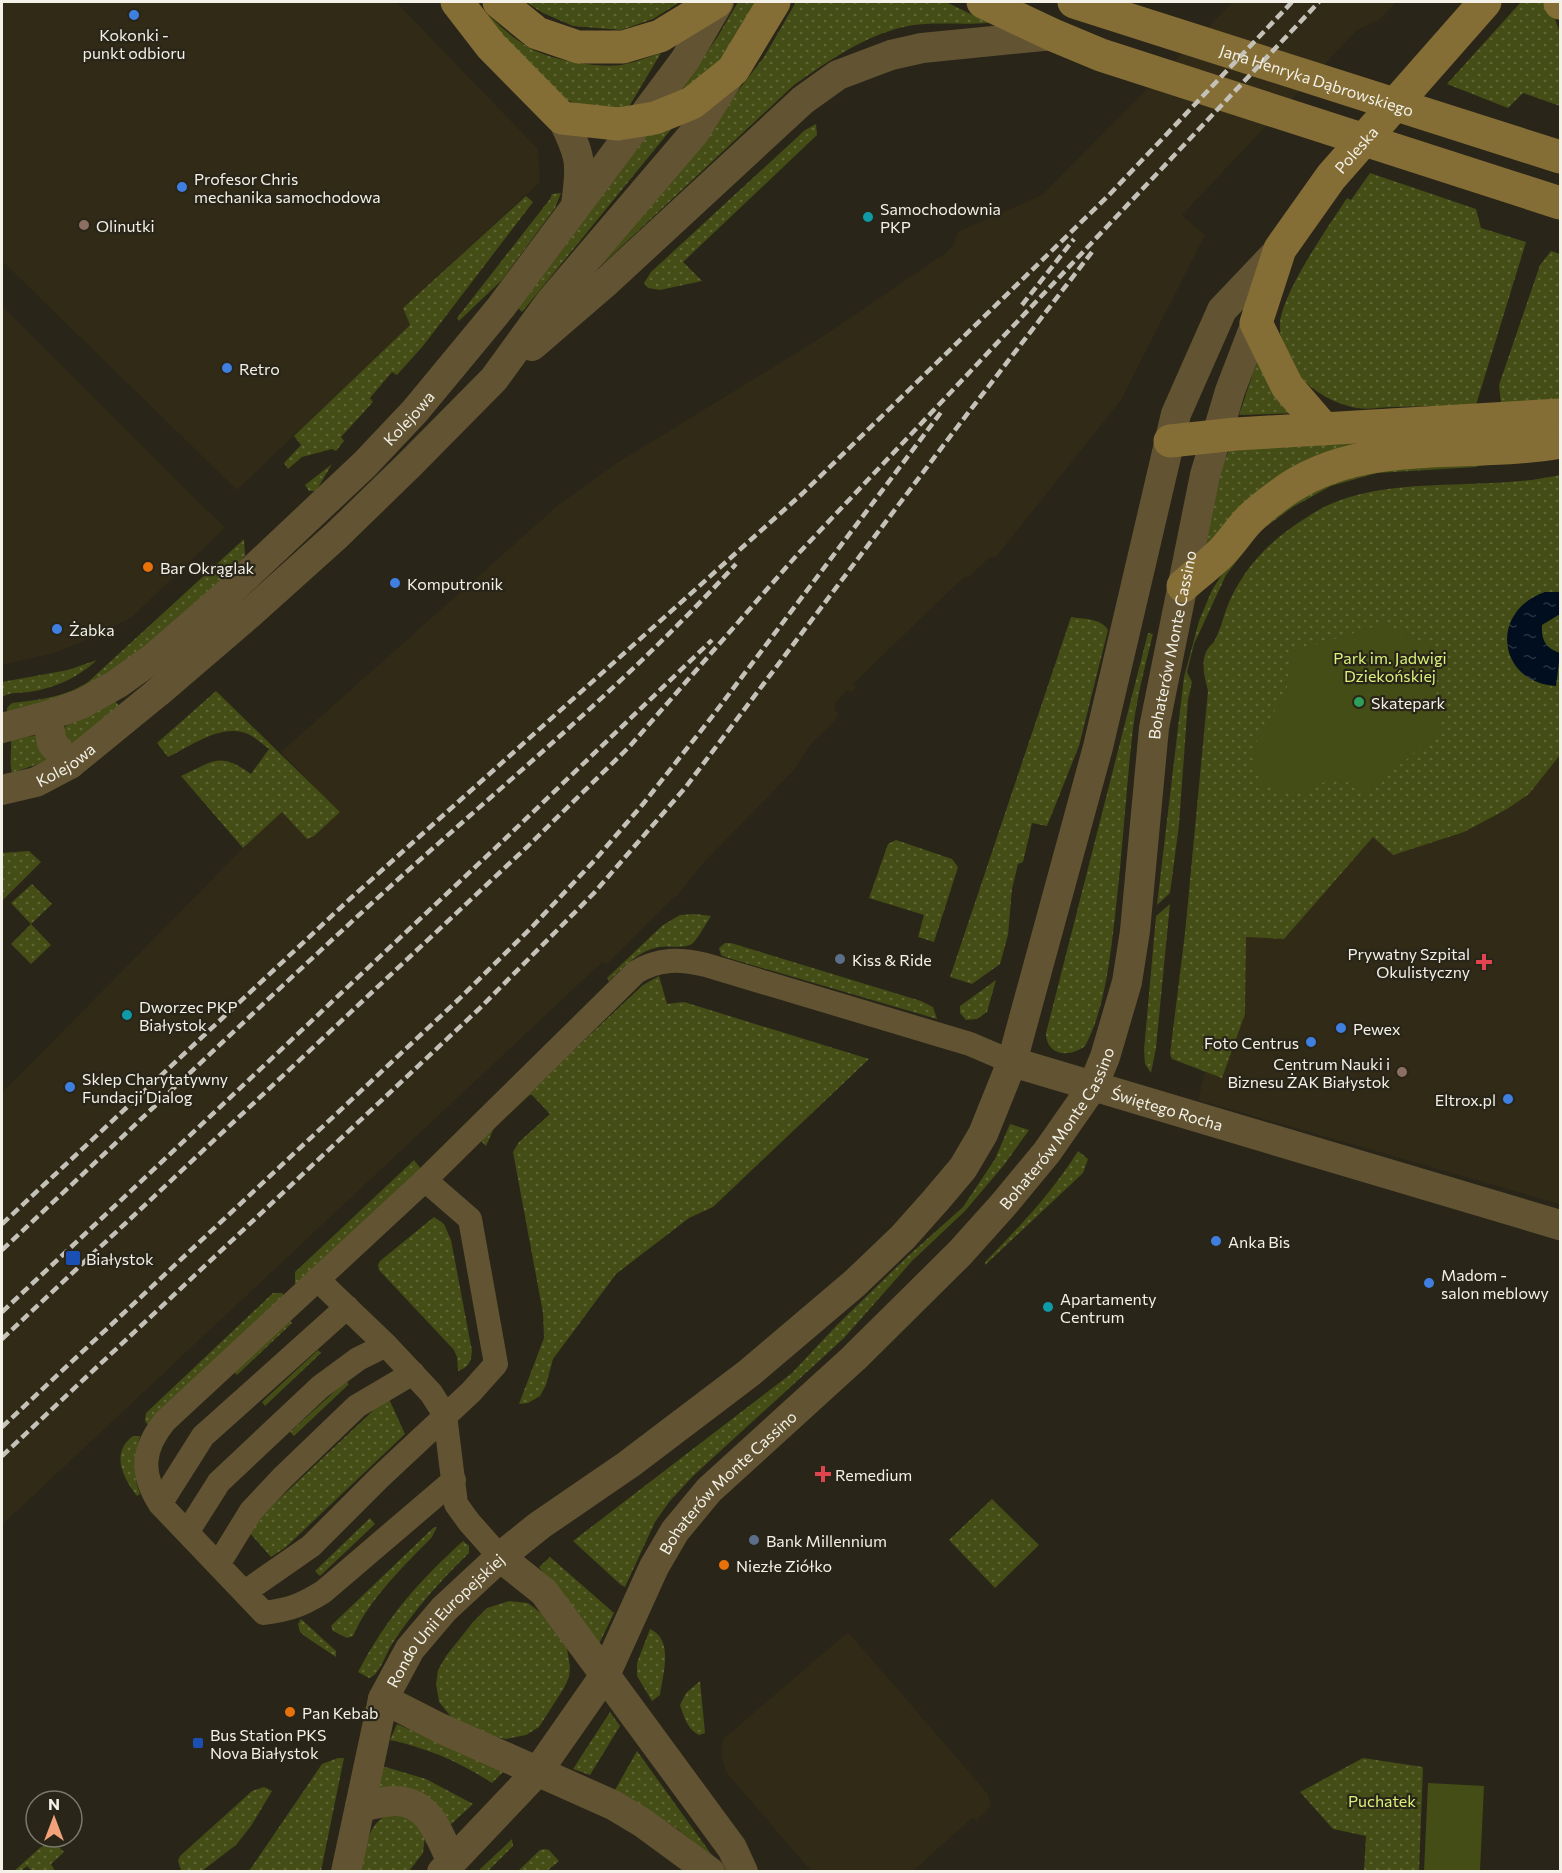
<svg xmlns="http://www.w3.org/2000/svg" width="1562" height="1873" font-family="Commissioner,sans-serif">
<defs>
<pattern id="grass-dots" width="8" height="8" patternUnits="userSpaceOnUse" patternTransform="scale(1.5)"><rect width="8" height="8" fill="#444d15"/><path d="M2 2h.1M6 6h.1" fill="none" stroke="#5f6737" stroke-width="1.8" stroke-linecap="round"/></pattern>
<pattern id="water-ripples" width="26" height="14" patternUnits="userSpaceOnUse" patternTransform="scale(1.5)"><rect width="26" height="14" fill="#000e1f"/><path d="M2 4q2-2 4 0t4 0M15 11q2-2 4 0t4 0" fill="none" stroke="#263240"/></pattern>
</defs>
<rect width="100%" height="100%" fill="#292519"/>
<path fill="#302a17" d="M2,2H396L538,149L540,182L403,308L410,325L237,490L2,261Z
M1233,2H1396L1380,19L1357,30L1182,215L1205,235L1121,400L996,557H990L968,578L966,575L853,684L856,687L851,693L848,690L835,703L834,709L839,714L830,726L810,745L795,769L705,861L677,896H675L606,965L603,962L598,966L2,1525V1093L243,848L312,784L281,752L557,506L617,463L822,337L947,252L954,244L958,232L1042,195Z
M2,306L225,528L132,617L82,642L54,653L2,665Z
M1560,679V1204L1198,1100L1237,939Z
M848,1632L988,1794L991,1806L976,1821L973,1817L913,1871H811L727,1773L721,1755L723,1739Z"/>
<path fill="url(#grass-dots)" d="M477,2C492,19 509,36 530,48C551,60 596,68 621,65C634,63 648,57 661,53L627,110C610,107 588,108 572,102C532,88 501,34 477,2Z
M526,2H680L653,19L621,30L573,26L543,13Z
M738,2H755L739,32L718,66L674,99L718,36Z
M796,2H946L989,23C964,25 939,22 914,25C869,32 830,60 794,85L558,306L714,122L764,57Z
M1521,2H1549L1560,33V106L1523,93L1508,108L1447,84Z
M816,124L817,135L683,262L702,281L660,290L648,288L644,283L651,272L805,130Z
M673,127L522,312L518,308L648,134Z
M1370,173L1476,209L1481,228L1526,242L1476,405C1449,406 1421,406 1393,407C1382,407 1368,410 1357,408C1334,404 1312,391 1298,374C1287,360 1279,342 1280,323C1283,291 1328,227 1347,198L1351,200Z
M561,193L555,208L502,280L459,321L457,318L550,199L552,194Z
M526,196L533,202L423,346L397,375L392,372L370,398L373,402L341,437L344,441L336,451L332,449L302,457L288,469L284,463L301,445L294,436L410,325L403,308Z
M1551,251L1560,254V399L1501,404L1499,385L1540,265Z
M1258,358L1298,413L1239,415Z
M1372,436L1201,554L1223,463L1229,451L1239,444Z
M1480,463L1477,467L1377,473L1331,486L1293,507L1260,531L1226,575L1194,644L1187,672L1192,682L1188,700L1179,825L1170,893L1157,905L1184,677L1199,621L1212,590L1243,542L1308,491L1376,469Z
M332,464L316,491H309L305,485Z
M1560,475V755L1529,794L1507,809L1464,832L1393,855L1373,837L1284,939L1246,937L1245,1014L1222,1078L1172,1059L1170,1054L1185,933L1208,691C1205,678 1200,663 1207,650C1209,646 1213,644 1215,640C1220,630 1223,619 1226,610C1238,577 1262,548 1291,528C1305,518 1321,507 1338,501C1406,476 1489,491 1560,475Z
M244,539L245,555L236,567L132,657L80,690L7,714V708L12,703C39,700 65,697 88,682Z
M1071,617C1083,619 1101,618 1108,630L1079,746L1047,826L1032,823L1023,862L1018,864L1012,889L1008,935L1000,964L972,984L950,977Z
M1148,633L1153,634C1145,666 1137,697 1133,729C1126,788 1123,848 1116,907C1111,950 1106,1008 1085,1046C1070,1058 1046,1056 1046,1033Z
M97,660C77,678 56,688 29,692C20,693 10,692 2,697V682L68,670Z
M216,691L340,812L314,836L307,839L282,812L243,848L181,776C214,761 219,751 251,774L269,749C261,743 252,734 242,732C217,726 189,747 168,757L157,743Z
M115,701L120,707L77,743H71L62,737L64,728L68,724Z
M37,735L49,760L12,773C9,763 12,751 11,740Z
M896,840L952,859L958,867L934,942L918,937L924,915L869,898L888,844Z
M29,851L41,862L2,901V853Z
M32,884L52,904L31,924L11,903Z
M1170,904L1156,1048L1151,1073L1145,1064L1144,1050L1156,916Z
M695,914L711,916C707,922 697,940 692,944C684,949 668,945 659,947C638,951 624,967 609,981L607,978L663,925L680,915Z
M31,924L51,945L31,964L11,944Z
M725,943H731L921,1001L933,1007L937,1019L725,957L721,955L719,948Z
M659,976L667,1004L684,1002L869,1059L713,1207L689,1218L616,1274L553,1359L546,1385L540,1396L528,1403L519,1404L544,1338L543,1313L513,1152L519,1142L550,1114L531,1094L494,1128L486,1146L479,1139L643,985Z
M996,980L987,1012L977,1019L966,1020L960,1013V1006Z
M1010,1124L1029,1130L1004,1165L965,1211L912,1261L844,1338L693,1476L669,1502L655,1522L625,1587L621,1585L573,1541L792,1373L837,1325L907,1257L963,1207L995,1159Z
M1078,1151L1088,1159L1083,1173L985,1265V1262C1019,1227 1052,1193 1078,1151Z
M414,1160L421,1169L296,1285L295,1283V1272Z
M434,1217L444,1224L451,1240L472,1351C471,1362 469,1367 458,1371L457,1357L454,1350L379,1270L378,1265L380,1261Z
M273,1293H282L285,1296L148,1425L145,1421L146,1413Z
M289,1320L292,1323L237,1375L233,1371Z
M318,1350L321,1353L265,1406L262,1402Z
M346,1381L349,1384L294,1436L290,1432Z
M389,1399L405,1434L286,1547L271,1557L248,1531L263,1514L378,1406Z
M133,1436H140C134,1457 132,1474 140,1494L137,1496C123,1478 110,1453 133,1436Z
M992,1499L1039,1545L995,1588L949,1540Z
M370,1518L375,1524L320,1576L315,1571Z
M437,1527L432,1537C403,1567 370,1598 353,1636L347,1638L333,1631L331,1626L335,1622L433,1528Z
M463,1541L469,1546V1553C440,1581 414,1610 392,1644C386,1653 380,1675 369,1678L358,1672C387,1617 418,1582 463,1541Z
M550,1557L614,1613L599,1644L539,1567Z
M509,1601L528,1603L541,1613L567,1648L570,1667L569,1677L564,1688L539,1727L526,1735L506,1739L494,1737L452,1718L439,1702L436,1684L438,1670L446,1656L473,1622L487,1608Z
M301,1619L336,1651V1657L306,1637L300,1632L298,1624Z
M650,1629C674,1640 663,1673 660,1695L652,1701L637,1676V1663Z
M700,1681L705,1733L699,1735C688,1730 684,1717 680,1705L686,1693Z
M610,1712L620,1726L590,1775L573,1769Z
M397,1724L504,1771L492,1783C460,1762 427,1748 390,1740Z
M637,1751L714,1858L676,1828L615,1790Z
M338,1758H344L321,1871H249L322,1764Z
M1363,1758L1423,1767L1419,1871H1364L1366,1836L1333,1829L1300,1792Z
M382,1766L426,1779L473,1804L448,1827L377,1794Z
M264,1787L272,1791L251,1826L236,1845L202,1871L181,1870L178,1861L180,1856L252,1791Z
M392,1813L411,1817L425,1836L423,1853L409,1871L361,1872C366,1849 366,1822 392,1813Z
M512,1839L513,1846L488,1871H478Z
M47,1845L59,1847L64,1852L51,1864L55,1871H32L27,1866L21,1871H14L41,1847Z
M545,1849L549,1850L559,1861L547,1871H518L540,1850Z"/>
<path fill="#444d15" d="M1383,624L1432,646L1440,730L1367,794L1347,782L1330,779L1308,790L1282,793L1262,784L1254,760L1257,738L1286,694L1292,652Z
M1428,1783L1484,1786L1480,1871H1424Z"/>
<path fill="url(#water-ripples)" d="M1545,592H1560V614L1542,625C1541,641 1546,648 1560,653L1556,686C1497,682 1489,611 1545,592Z"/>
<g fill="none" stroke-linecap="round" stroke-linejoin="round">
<path stroke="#625432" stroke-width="24" d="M317,1279L386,1345L431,1393L445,1415L456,1504L469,1522L500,1557
M454,1480L323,1592C300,1606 291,1609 264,1613L160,1504C140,1473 142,1449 165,1421L425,1180L636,972C660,958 680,959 706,965L970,1044L1012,1062
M160,1504L203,1436L347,1307
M188,1531L219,1482L320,1387L358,1359L386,1345
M219,1563L251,1511L282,1478L357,1406L413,1373
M245,1592L311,1546L379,1478L471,1392L496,1364L470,1219L425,1180"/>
<g stroke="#625432" stroke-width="30">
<path d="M562,118C581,156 582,163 576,205"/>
<path d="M532,346L604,284L803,100L838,75L891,55L922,48L1053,35"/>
<path d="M47,716L52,743L70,764"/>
<path id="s1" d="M2,728L47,716L81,704L117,684L152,659L227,594L365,464L415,411L501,307L685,60L719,2"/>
<path id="s2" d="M2,790L36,782L70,764L157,693L248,615L337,535L409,465L494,379L550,302L695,132L728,78"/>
<path id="s3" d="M1012,1062L1560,1225"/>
<path d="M500,1557L544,1592L732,1848L743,1872"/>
<path d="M383,1699L440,1728L613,1805L643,1823L710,1872"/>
<path d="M360,1807C370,1805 382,1802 393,1801C429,1800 438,1833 451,1860"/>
<path id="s4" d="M346,1872L383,1699L410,1649L444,1609L500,1557L540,1525L629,1464L749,1373L855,1283L903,1237L936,1200L963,1168L983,1134L1012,1062L1098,747L1176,414L1222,310L1280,249"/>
<path id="s5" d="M442,1872L538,1771L605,1675L654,1567L675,1531L709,1490L854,1358L960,1253L1004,1204L1047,1152L1093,1086L1105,1057L1127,982L1135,931L1154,728L1205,475L1230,391L1256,323"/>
</g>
<g stroke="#856d36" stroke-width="33">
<path d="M457,2L491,46L562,118L618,124L655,118L692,103L733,70L774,2"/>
<path d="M499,2L537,33L578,47H623L660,36L716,2"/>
<path d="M983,2L1053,35L1101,55L1560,203"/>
<path id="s6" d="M1074,2L1560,157"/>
<path d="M1560,2V3"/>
<path id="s7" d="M1324,429L1287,386L1256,323L1280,249L1331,177L1485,2"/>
<path d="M1170,441L1236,434L1560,415"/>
<path d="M1183,586C1195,575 1209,565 1221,553C1230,544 1238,532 1247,522C1256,512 1268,503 1279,495C1360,434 1466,459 1560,442"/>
</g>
<path stroke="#c4c1b8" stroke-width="4.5" stroke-dasharray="9 4.5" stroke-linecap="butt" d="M1022,305L1074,239
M2,1224L352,897L803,493L1109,195L1292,2
M2,1250C136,1125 268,997 404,874C517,773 634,676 736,564
M2,1312L506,838L712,640
M2,1339L528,846L630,746L797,555L1319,2
M2,1427L459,999L531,928L594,861L643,804L711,718L942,411
M2,1456L479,1009L594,893L685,788L955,430L1092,252"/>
</g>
<g fill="#3f7fe0" stroke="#292519" stroke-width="2">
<circle cx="134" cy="15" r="6"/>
<circle cx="182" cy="187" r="6"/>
<circle cx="227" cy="368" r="6"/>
<circle cx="395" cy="583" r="6"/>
<circle cx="57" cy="629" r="6"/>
<circle cx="1341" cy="1028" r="6"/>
<circle cx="1311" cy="1042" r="6"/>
<circle cx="70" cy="1087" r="6"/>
<circle cx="1508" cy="1099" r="6"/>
<circle cx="1216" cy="1241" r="6"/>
<circle cx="1429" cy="1283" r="6"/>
</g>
<g fill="#0f9aa8" stroke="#292519" stroke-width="2">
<circle cx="868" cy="217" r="6"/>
<circle cx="127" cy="1015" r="6"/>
<circle cx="1048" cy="1307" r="6"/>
</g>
<g fill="#8d6e63" stroke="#292519" stroke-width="2">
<circle cx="84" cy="225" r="6"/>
<circle cx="1402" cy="1072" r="6"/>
</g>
<g fill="#e8710a" stroke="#292519" stroke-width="2">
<circle cx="148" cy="567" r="6"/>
<circle cx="724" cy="1565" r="6"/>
<circle cx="290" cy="1712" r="6"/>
</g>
<circle fill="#2e9e5b" stroke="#292519" stroke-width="2" cx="1359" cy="702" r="6"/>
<g fill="#5c6f8a" stroke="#292519" stroke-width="2">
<circle cx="840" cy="959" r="6"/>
<circle cx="754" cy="1540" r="6"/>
</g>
<g fill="#e0444e" stroke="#292519" stroke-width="2">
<path d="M1481 953h6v6h6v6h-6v6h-6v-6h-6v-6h6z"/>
<path d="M820 1465h6v6h6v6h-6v6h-6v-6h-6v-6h6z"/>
</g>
<g fill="#1a4fb4" stroke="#292519" stroke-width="2">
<rect x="65" y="1250" width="16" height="16" rx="3"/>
<rect x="192" y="1737" width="12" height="12" rx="3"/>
</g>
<g text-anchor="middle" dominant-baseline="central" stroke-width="4.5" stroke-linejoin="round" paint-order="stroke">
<g font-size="16" fill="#f3f1e8" stroke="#292519" text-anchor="start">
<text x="134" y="34" text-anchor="middle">Kokonki -<tspan x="134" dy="18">punkt odbioru</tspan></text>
<text x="194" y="178">Profesor Chris<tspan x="194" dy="18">mechanika samochodowa</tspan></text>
<text x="880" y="208">Samochodownia<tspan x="880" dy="18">PKP</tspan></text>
<text x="96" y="225">Olinutki</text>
<text x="239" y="368">Retro</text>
<text x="160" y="567">Bar Okrąglak</text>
<text x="407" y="583">Komputronik</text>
<text x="69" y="629">Żabka</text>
<text x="1371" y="702">Skatepark</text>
<text x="1470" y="953" text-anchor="end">Prywatny Szpital<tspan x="1470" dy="18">Okulistyczny</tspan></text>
<text x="852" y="959">Kiss &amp; Ride</text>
<text x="139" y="1006">Dworzec PKP<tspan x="139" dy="18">Białystok</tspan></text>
<text x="1353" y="1028">Pewex</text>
<text x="1299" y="1042" text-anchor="end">Foto Centrus</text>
<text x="1390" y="1063" text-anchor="end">Centrum Nauki i<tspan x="1390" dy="18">Biznesu ŻAK Białystok</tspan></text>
<text x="82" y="1078">Sklep Charytatywny<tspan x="82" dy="18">Fundacji Dialog</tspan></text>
<text x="1496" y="1099" text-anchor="end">Eltrox.pl</text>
<text x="1228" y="1241">Anka Bis</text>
<text x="86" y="1258">Białystok</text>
<text x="1441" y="1274">Madom -<tspan x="1441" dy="18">salon meblowy</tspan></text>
<text x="1060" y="1298">Apartamenty<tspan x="1060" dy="18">Centrum</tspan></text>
<text x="835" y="1474">Remedium</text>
<text x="766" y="1540">Bank Millennium</text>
<text x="736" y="1565">Niezłe Ziółko</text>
<text x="302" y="1712">Pan Kebab</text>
<text x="210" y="1734">Bus Station PKS<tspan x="210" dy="18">Nova Białystok</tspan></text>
</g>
<g font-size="16" fill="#f3f1e8" stroke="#292519">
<text stroke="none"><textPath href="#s6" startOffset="255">Jana Henryka Dąbrowskiego</textPath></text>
<text stroke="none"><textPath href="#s7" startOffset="330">Poleska</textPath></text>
<text stroke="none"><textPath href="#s1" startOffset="519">Kolejowa</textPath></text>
<text stroke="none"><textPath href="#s5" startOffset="1479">Bohaterów Monte Cassino</textPath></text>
<text stroke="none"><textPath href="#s2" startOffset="69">Kolejowa</textPath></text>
<text stroke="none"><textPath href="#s3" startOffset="162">Świętego Rocha</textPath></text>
<text stroke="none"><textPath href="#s5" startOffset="974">Bohaterów Monte Cassino</textPath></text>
<text stroke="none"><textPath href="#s5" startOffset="488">Bohaterów Monte Cassino</textPath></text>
<text stroke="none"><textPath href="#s4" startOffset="278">Rondo Unii Europejskiej</textPath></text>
</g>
<g font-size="16" fill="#dbf27a" stroke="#292519">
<text x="1390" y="657">Park im. Jadwigi<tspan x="1390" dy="18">Dziekońskiej</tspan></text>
<text x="1382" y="1800">Puchatek</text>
</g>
</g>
<rect width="1562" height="1873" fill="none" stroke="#f3f1e8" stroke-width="6"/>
<g transform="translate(54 1819)"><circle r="28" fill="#292519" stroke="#7a776c" stroke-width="1.5"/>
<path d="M0-4.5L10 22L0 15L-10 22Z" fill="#f1a27b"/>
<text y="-9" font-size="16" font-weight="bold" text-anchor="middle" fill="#f3f1e8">N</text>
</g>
</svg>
